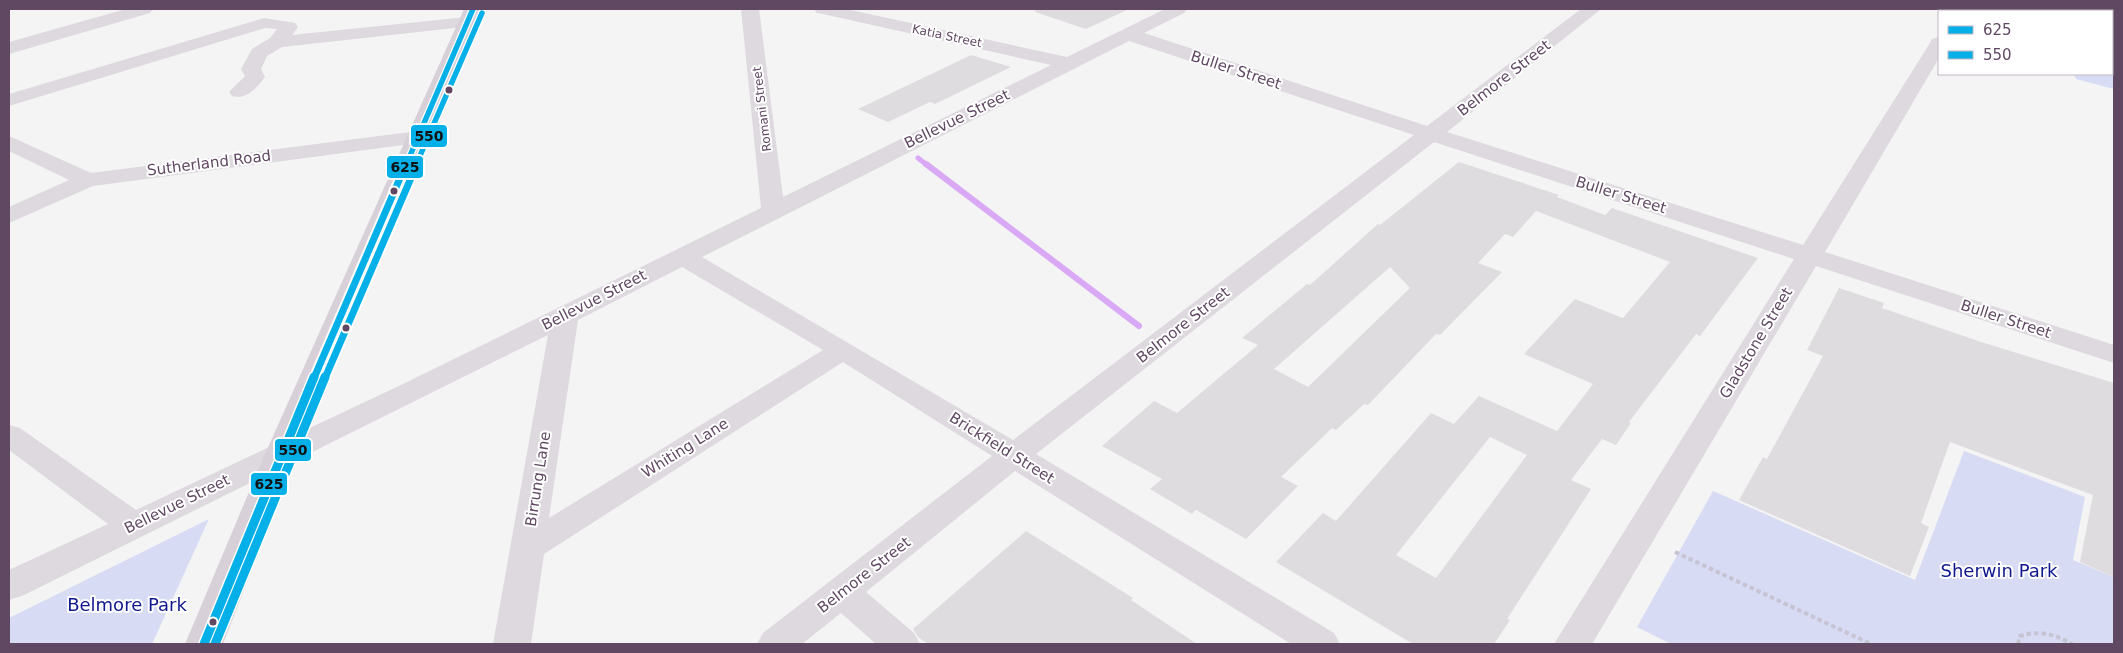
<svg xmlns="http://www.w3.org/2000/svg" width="2123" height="653" font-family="'DejaVu Sans',sans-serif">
<rect width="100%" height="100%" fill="#f4f4f4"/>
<path fill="#d7dcf4" d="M1988,9H2114V89L2076,79L2074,74H2112V11H1987Z
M1964,451L2085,497L2073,560L2114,577V644H1671L1637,627L1713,491L1915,580Z
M209,519L152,644H9V618Z"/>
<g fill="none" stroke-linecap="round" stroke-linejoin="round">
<path stroke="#daa9f5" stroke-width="5" d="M2112,56L2114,57
M918,158L927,165"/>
<path stroke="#daa9f5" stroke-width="6" d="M926,164L1139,326"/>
</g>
<path fill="#dfdcdf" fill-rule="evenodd" d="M1036,9H1129L1086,29L1035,12Z
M971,55L1011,67L935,104L930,102L888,122L858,109Z
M1459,162L1559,195L1557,197L1605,215L1612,208L1758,258L1700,336L1696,334L1629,422L1631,423L1616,445L1602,439L1571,480L1591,489L1507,619L1510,620L1494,644H1413L1276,562L1323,513L1336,521L1431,413L1454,424L1479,396L1557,431L1593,384L1524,354L1575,299L1623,318L1670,262L1536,211L1513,237L1505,234L1478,263L1502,272L1440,335L1436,334L1368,405L1364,404L1336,430L1332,428L1281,477L1298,486L1246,539L1196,510L1192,514L1150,489L1162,479L1102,446L1154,401L1177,413L1258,345L1242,338L1307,284L1310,285L1378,224L1380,225ZM1390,267L1410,288L1308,387L1274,369ZM1490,437L1527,455L1436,578L1396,555Z
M1839,288L1884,303L1882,308L1981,342L2114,383V577L2080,562L2093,495L1950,442L1921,523L1929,527L1910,576L1739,500L1763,457L1767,459L1823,356L1807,350Z
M1026,531L1133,598L1131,600L1197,644H928L918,637L913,629Z"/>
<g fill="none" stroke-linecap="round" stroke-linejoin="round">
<path stroke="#c6c4d2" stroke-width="4" stroke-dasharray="4.5 3" stroke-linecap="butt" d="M1675,552L1871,644
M2018,644L2020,636C2039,630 2055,634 2072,644"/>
<path fill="#ddd9de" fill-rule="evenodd" d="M126,9H153L150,13L9,54V42Z
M741,9H759L783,197L1051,65L823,14L817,13L814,9H846L1067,57L1165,9H1187L1184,13L1144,33L1427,126L1581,9H1601L1447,132L1803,245L1930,43L1932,39L1939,37V58L1825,252L2114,345V363L1816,266L1592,644H1554L1794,259L1434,142L1036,454L1334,633L1340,644H1291L1015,471L866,592L914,633L920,644H876L841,613L802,644H757L763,633L992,456L843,362L544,554L531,644H493L548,335L22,596L9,600V570L108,524L9,450V425L20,428L136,510L403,384L761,208ZM1129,41L1414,135L1013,440L702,257ZM682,267L823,350L549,518L578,320Z
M1944,9H1967L1968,10L1946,11Z
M467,17L473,18L476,22L473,26L282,47L267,56L261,69L265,77C257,88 246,100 232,96L229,92L245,76L241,69L252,49L270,38L277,29L265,28L9,106V94L264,18L295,23L298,27L292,35Z
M418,131L426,132L429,137L426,142L93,186L9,223V207L69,180L9,151V136L91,173Z"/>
<path fill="#d7d0d8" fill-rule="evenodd" d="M464,9H482L297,454L223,644H185L265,454Z"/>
<g stroke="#fff" stroke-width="8">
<path id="bus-1-far2" d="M406,165L473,9"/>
</g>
<g stroke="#fff" stroke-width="11">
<path id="bus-1-far1" d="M314,378L406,164"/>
</g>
<g stroke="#fff" stroke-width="12">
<path id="bus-1" d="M204,644L314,377"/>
</g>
<g stroke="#fff" stroke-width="8">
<path id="bus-2-far2" d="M416,165L482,13"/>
</g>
<g stroke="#fff" stroke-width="11">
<path id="bus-2-far1" d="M325,378L417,164"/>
</g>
<g stroke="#fff" stroke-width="12">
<path id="bus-2" d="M215,644L325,377"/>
</g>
<use href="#bus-1-far2" stroke="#05b0e8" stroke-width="5.5"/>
<use href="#bus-1-far1" stroke="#05b0e8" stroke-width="7"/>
<use href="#bus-1" stroke="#05b0e8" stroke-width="9"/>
<use href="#bus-2-far2" stroke="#05b0e8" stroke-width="5.5"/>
<use href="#bus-2-far1" stroke="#05b0e8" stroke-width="7"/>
<use href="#bus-2" stroke="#05b0e8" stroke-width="9"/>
</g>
<g fill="#604863" stroke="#fff" stroke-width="2">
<circle cx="449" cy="90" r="4.5"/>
<circle cx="394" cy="191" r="4.5"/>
<circle cx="346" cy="328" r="4.5"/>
<circle cx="213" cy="622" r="4.5"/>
</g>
<g text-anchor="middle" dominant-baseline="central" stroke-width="4" stroke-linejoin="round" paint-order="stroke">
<g font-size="12" fill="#604863" stroke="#fff">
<text transform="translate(947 36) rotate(12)">Katia Street</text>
<text transform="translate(762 109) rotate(-97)">Romani Street</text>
</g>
<g font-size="15" fill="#604863" stroke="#fff">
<text transform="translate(1236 70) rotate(18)">Buller Street</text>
<text transform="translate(1504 78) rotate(-38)">Belmore Street</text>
<text transform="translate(957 119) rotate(-26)">Bellevue Street</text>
<text transform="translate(209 163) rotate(-7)">Sutherland Road</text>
<text transform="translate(1621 195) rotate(17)">Buller Street</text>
<text transform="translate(594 300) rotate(-27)">Bellevue Street</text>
<text transform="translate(2006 319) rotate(18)">Buller Street</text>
<text transform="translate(1183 325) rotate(-38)">Belmore Street</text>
<text transform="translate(1756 343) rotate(-59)">Gladstone Street</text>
<text transform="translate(685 448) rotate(-32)">Whiting Lane</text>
<text transform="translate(1002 448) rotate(32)">Brickfield Street</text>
<text transform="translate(538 479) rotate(-81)">Birrung Lane</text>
<text transform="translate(177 504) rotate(-26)">Bellevue Street</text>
<text transform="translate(864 575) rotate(-38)">Belmore Street</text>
</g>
<g font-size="18" fill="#0e178e" stroke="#fff">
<text x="1999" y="570">Sherwin Park</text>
<text x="127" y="604">Belmore Park</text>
</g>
</g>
<g stroke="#fff" stroke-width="2">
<rect x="410" y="124" width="38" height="24" rx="5" fill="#05b0e8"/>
<rect x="386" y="155" width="38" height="24" rx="5" fill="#05b0e8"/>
<rect x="274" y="438" width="38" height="24" rx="5" fill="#05b0e8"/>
<rect x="250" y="472" width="38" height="24" rx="5" fill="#05b0e8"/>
</g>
<g font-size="14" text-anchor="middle" font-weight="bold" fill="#111">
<text x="429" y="141">550</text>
<text x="405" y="172">625</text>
<text x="293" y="455">550</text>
<text x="269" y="489">625</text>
</g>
<rect width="2123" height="653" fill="none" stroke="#604863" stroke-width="20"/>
<rect x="1938" y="10" width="175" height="65" fill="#ffffff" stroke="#bfb6c1"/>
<rect x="1948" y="26" width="25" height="8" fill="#05b0e8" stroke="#bfb6c1"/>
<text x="1983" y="35" font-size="15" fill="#604863">625</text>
<rect x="1948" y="51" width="25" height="8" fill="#05b0e8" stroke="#bfb6c1"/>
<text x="1983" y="60" font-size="15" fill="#604863">550</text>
</svg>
